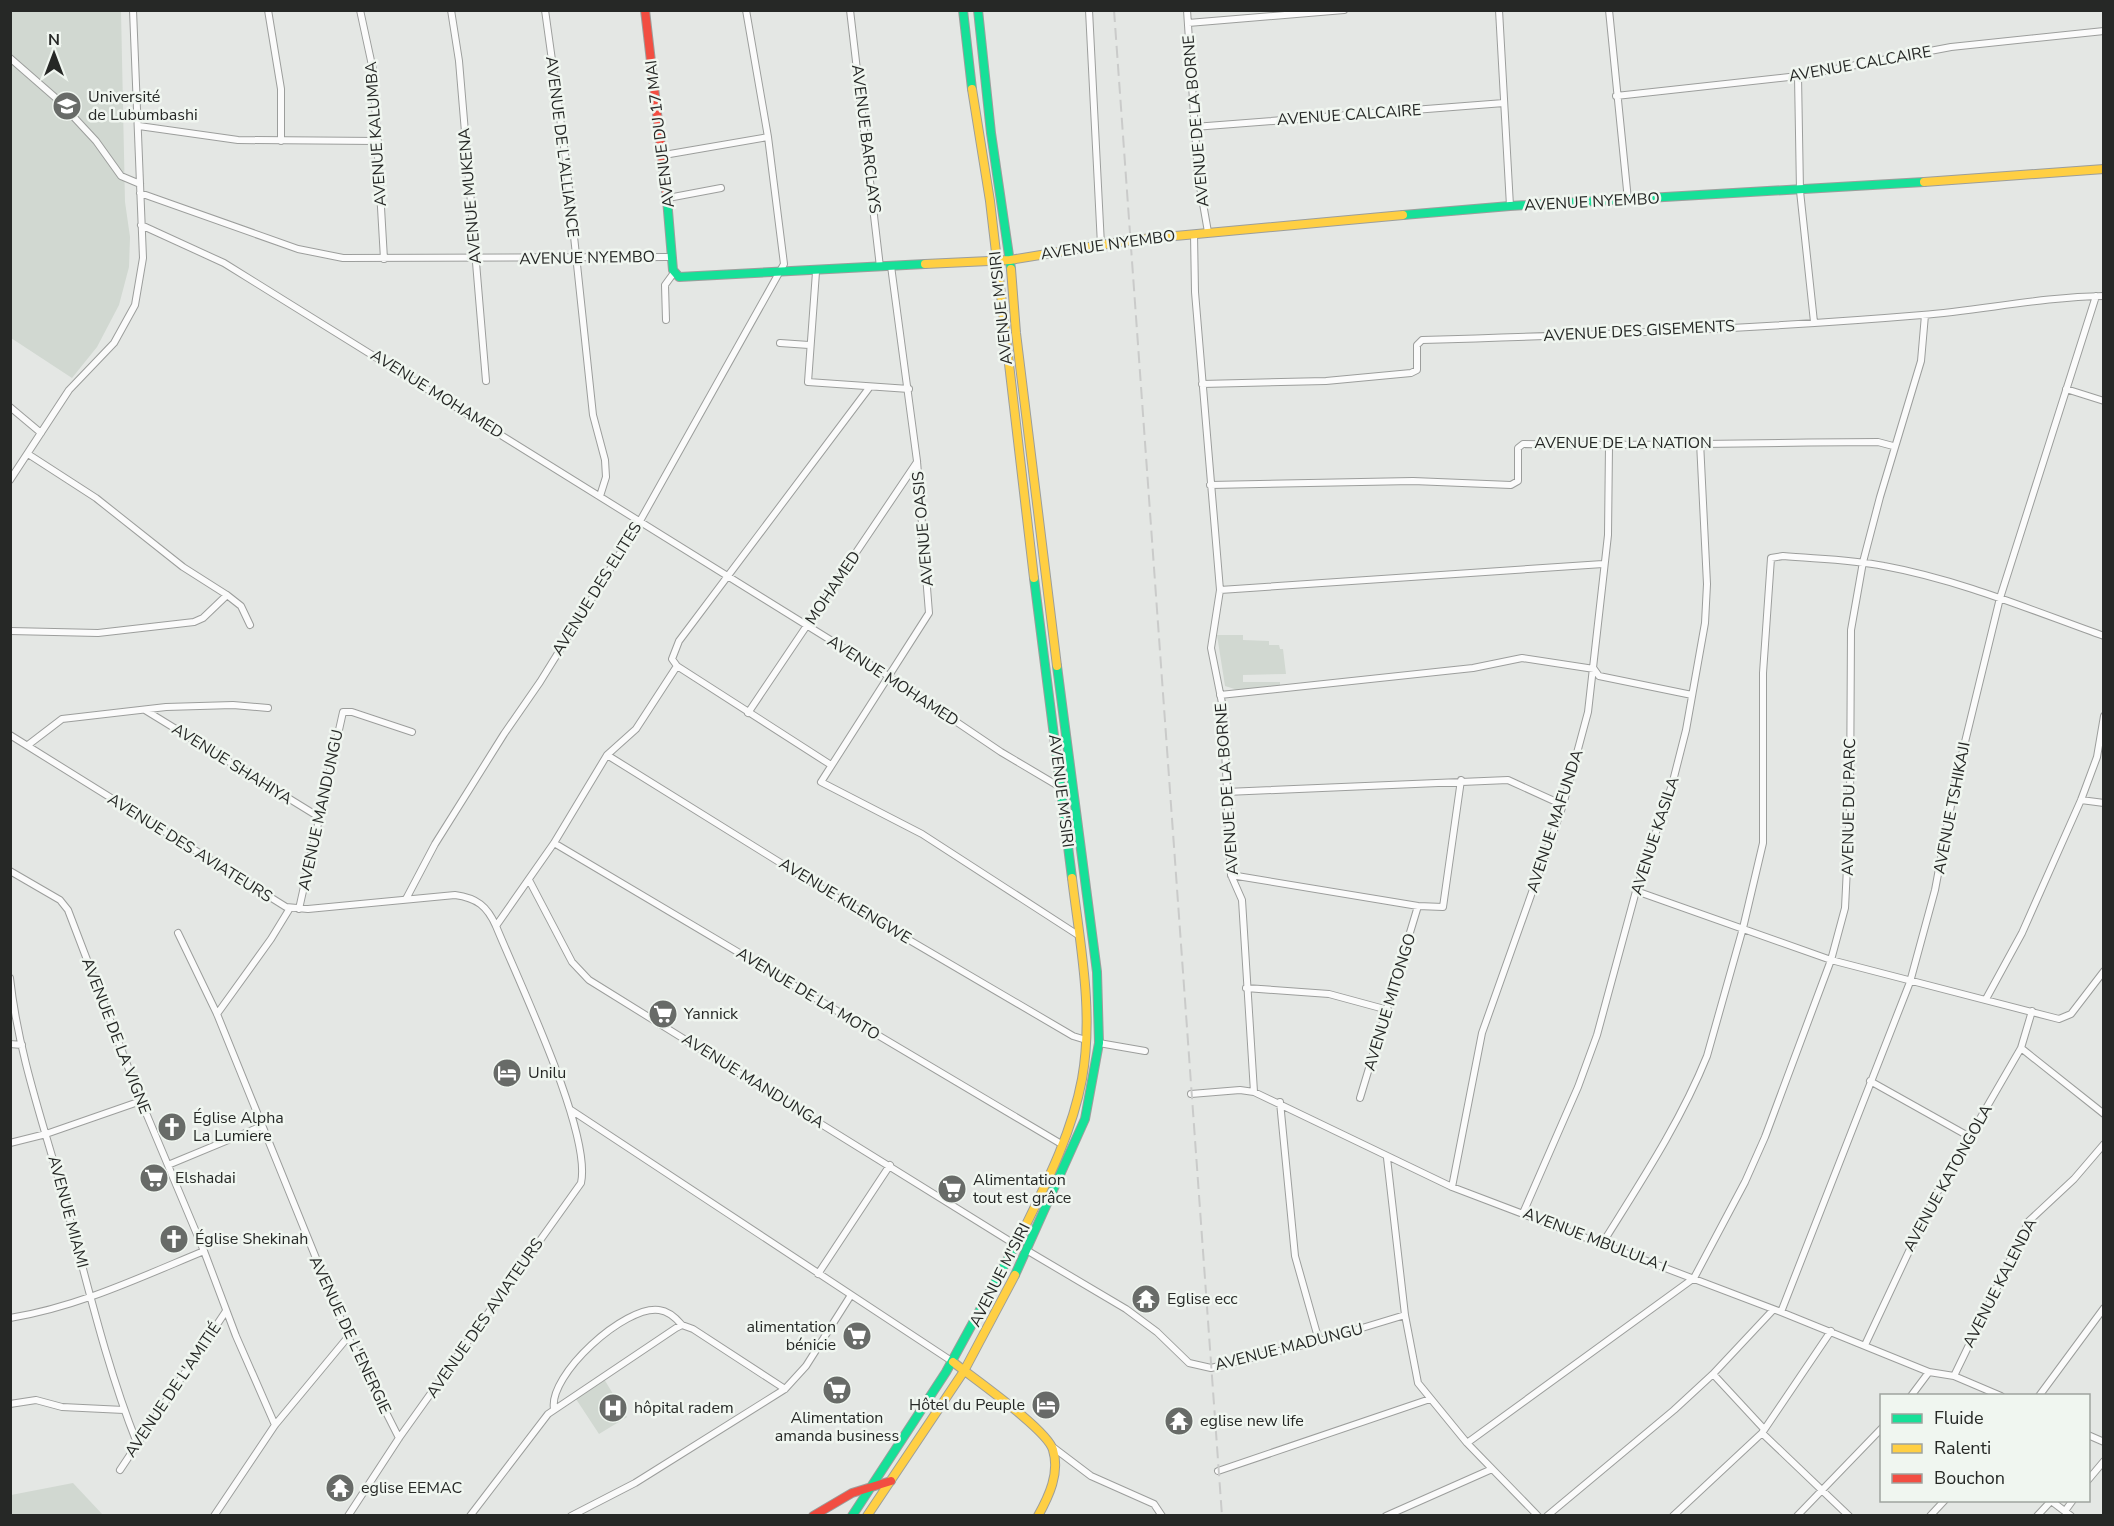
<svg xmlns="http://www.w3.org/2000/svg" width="2114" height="1526" font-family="'Nunito Sans',sans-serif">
<rect width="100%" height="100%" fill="#e4e7e4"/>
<path fill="#d1d8d1" d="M10,11H121L125,202L130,237L129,267L119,305L97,347L72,378L11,338Z
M1217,635H1243V640L1269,641V645H1279L1280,649H1283L1286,674L1243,675V682H1280V685L1241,691L1225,686Z
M604,1379L627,1417L599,1434L576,1399Z
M73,1483L103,1515H11V1495Z"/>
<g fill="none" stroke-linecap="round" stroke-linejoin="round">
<g stroke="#9c9e9c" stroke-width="8">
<path id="street" d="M268,10L281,89V141
M360,10L373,70L384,259
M451,10L459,61L486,381
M545,10L566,161L593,415L605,460L606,477L600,496
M850,10L880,267
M1089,10L1101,245
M1187,10L1198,175L1208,232
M1499,10L1510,206
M1609,10L1628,200
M1188,23L1344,10
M10,58L57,99L96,141L121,176L140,184
M1798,76L1800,191L1814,322
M1616,96L1798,76L1951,47L2104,31
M139,126L238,140L378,141
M1194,127L1504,103
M664,155L768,137
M140,193L298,249L343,258L672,257
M668,198L721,188
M141,225L224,263L890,677L1001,752L1060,787
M1194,234L1195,292L1220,590L1211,648L1223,708L1231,875L1242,900L1254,1092
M891,266L917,461L929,613L821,782L922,834L1078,935
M816,272L808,382L909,389
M666,320L665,285L673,274
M780,343L809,345
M1202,384L1326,381L1411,373L1417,370V345L1422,340C1589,335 1756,329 1922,315C1983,310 2042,297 2104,296
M2066,389L2104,401
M10,407L41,433
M28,454L96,498L183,567L227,595L241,606L250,625
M10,480L69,390L114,343L135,305L143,258L133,10
M1210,485L1413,481L1511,485L1518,481V448L1523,444C1641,447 1759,442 1878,442L1893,446
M1220,590L1603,564
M10,631L98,633L194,622L203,618L227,595
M677,666L831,765
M1220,695L1473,668L1522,658L1594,669L1599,676L1692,695
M145,710L319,817
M748,713L917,462
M10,735L286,907L308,909L455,895C477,898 487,906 496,926C518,980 592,1133 581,1183L399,1438L348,1516
M28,745L62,719L166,707L233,705L268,708
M607,755L829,893L1073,1036L1086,1040
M1226,792L1508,780L1563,805
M2081,800L2104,803
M554,843L1063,1145
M10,871L60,900L68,910L141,1101L204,1251L236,1336L275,1425
M1231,875L1418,906L1443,907L1461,780
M529,880L572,962L589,980L1016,1245
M1636,891L1831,960L2059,1019L2071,1014L2104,971
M406,899L435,844L504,734L540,682L640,521L784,264L768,137L746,10
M299,909L343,712H352L412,732
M496,926L554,843L607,755L636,729L677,666L672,659L679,641L869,388
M178,933L217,1014L348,1337L399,1438
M10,978C18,1052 43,1123 63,1194C86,1277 105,1363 137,1443
M1246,988L1329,994L1388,1010
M1986,999L2022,933L2081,800L2097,757L2104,716
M217,1014L271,939L290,908
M1099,1043L1145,1051
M10,1044L22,1045
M2021,1048L2104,1114
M1870,1081L1970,1137
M1191,1094L1240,1090L1254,1092L1452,1187L1781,1312L1929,1372L1954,1376L2001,1396
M1360,1098L1418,906
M1280,1102L1295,1256L1319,1341
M571,1110L953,1362
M10,1143L46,1134L141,1101
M1387,1158L1405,1315L1418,1383L1467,1443L1538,1516
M168,1165L262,1126
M1452,1187L1482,1033L1563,805L1588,712L1608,535L1609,446
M1523,1213L1578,1087L1597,1035L1636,891L1672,785L1686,730L1705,623L1707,584L1700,442
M1602,1244C1640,1183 1680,1123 1707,1056L1743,928L1763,843V673L1771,558L1783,556C1817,559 1851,559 1884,566C1960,580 2031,610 2104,636
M1028,1251L1126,1309L1157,1332L1189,1363L1211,1368L1319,1341L1405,1315
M818,1274L890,1165
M1781,1312L1910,982L1935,890L1956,779L2000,598L2096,296
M10,1318C78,1307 141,1277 204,1251
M1865,1345L1934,1198L2021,1048L2032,1011
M1713,1374L1764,1429
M1954,1376L2029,1221L2074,1179L2104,1144
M1911,1396L1929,1372
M2039,1396L2104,1308
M10,1404L36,1400L62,1407L124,1410
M554,1409C548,1375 625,1305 659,1310C669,1311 676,1318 682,1325
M1762,1433L1849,1516
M2088,1435L2104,1442
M1467,1443L1694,1278L1745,1182L1765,1137L1831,960L1845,908L1850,806L1851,630L1863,562L1880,497L1921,361L1925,315
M1054,1448L1091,1476L1154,1504L1162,1516
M120,1470L226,1311
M1218,1471L1430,1399
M2088,1480L2104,1461
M2050,1500L2071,1516
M2065,1511L2073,1500
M214,1516L275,1425L348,1337
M470,1516L548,1414L676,1328L682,1325L693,1329L785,1389
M571,1516L635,1483L785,1389L806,1366L851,1295
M1386,1516L1492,1469
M1547,1516L1674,1410L1713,1374L1773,1310
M1673,1516L1762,1433L1831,1331
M1797,1516L1882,1428
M1930,1516L1945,1500
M2037,1516L2051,1501"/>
</g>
<g stroke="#9c9e9c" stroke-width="10">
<path id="fast" d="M963,10L972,89
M978,10L991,133L1011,269
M667,199L673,270L679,277L925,264
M1403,215L1510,206L1924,182
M1034,578L1072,878
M1015,1275L1085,1119L1099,1043L1097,972L1057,666
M852,1516L946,1372L1022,1233"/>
</g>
<g stroke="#9c9e9c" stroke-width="10">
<path id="slow" d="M972,89L990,201L1034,578
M1924,182L2104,169
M925,264L1010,260L1132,240L1403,215
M1011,269L1016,333L1057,666
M1022,1233C1046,1184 1072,1133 1082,1079C1094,1012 1080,944 1072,878
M953,1362C973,1378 1048,1430 1053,1450C1060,1473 1049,1496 1038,1516
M867,1516L964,1371L1015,1275"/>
</g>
<g stroke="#9c9e9c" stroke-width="10">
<path id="jam" d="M645,10L667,199
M813,1516L852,1493L891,1481"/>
</g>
<use href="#street" stroke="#fbfbfb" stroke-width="6"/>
<use href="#fast" stroke="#16e098" stroke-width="8"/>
<use href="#slow" stroke="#ffcf43" stroke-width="8"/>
<use href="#jam" stroke="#f24e42" stroke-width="8"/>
<path stroke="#cacbca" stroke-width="2" stroke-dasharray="12 6" stroke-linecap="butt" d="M1114,10L1222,1516"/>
</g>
<defs>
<g id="university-disc" transform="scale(1.5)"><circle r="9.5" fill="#686b68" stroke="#f0f6f0"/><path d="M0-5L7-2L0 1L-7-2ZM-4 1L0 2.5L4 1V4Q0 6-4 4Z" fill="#fff"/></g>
<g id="supermarket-disc" transform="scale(1.5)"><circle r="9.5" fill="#686b68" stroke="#f0f6f0"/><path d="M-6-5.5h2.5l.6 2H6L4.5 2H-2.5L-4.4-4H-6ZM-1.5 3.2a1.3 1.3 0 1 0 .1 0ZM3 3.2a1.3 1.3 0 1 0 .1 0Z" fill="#fff"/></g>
<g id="hotel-disc" transform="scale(1.5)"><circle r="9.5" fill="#686b68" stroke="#f0f6f0"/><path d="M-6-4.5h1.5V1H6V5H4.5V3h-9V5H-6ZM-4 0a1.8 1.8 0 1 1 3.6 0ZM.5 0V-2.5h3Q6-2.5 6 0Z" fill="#fff"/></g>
<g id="church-disc" transform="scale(1.5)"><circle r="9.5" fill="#686b68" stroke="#f0f6f0"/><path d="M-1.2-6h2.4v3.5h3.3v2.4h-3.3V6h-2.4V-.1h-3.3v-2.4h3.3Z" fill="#fff"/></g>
<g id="temple-disc" transform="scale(1.5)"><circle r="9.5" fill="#686b68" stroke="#f0f6f0"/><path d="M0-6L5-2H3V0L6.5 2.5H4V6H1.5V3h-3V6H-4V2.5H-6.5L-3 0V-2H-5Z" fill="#fff"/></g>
<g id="hospital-disc" transform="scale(1.5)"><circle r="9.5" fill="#686b68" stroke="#f0f6f0"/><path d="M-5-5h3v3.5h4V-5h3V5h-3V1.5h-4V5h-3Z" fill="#fff"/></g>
</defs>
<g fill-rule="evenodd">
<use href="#university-disc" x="67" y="106"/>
<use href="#supermarket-disc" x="663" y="1014"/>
<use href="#hotel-disc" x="507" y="1073"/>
<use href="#church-disc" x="172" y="1127"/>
<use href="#supermarket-disc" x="154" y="1178"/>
<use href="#supermarket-disc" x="952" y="1189"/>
<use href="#church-disc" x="174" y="1239"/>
<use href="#temple-disc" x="1146" y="1299"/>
<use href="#supermarket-disc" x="857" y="1336"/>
<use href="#supermarket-disc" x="837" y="1390"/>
<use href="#hotel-disc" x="1046" y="1405"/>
<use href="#hospital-disc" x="613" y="1408"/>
<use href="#temple-disc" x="1179" y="1421"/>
<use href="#temple-disc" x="340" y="1488"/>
</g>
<g text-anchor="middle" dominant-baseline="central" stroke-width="5" stroke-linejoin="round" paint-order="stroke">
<g font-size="16" fill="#262826" stroke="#f0f6f0">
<text transform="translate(1860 64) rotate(-10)">AVENUE CALCAIRE</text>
<text transform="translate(1349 115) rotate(-4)">AVENUE CALCAIRE</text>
<text transform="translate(1196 121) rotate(-95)">AVENUE DE LA BORNE</text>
<text transform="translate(376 134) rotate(-94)">AVENUE KALUMBA</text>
<text transform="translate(660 134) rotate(-97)">AVENUE DU 17 MAI</text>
<text transform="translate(866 139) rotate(83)">AVENUE BARCLAYS</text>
<text transform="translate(562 147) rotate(83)">AVENUE DE L'ALLIANCE</text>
<text transform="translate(470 196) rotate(-95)">AVENUE MUKENA</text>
<text transform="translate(1592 202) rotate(-3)">AVENUE NYEMBO</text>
<text transform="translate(1108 245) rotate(-8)">AVENUE NYEMBO</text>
<text transform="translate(587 258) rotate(-1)">AVENUE NYEMBO</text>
<text transform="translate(1001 308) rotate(-96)">AVENUE M'SIRI</text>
<text transform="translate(1639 331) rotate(-3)">AVENUE DES GISEMENTS</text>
<text transform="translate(437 394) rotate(32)">AVENUE MOHAMED</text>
<text x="1623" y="443">AVENUE DE LA NATION</text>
<text transform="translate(923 529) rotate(-95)">AVENUE OASIS</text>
<text transform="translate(833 588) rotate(-56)">MOHAMED</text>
<text transform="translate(597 589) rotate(-58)">AVENUE DES ELITES</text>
<text transform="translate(893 681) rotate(33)">AVENUE MOHAMED</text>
<text transform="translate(232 764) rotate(32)">AVENUE SHAHIYA</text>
<text transform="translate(1227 789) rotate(-94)">AVENUE DE LA BORNE</text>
<text transform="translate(1061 791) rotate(83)">AVENUE M'SIRI</text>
<text transform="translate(1849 807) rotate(-89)">AVENUE DU PARC</text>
<text transform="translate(1952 808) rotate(-79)">AVENUE TSHIKAJI</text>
<text transform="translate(321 810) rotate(-78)">AVENUE MANDUNGU</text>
<text transform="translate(1555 821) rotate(-72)">AVENUE MAFUNDA</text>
<text transform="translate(1655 836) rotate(-72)">AVENUE KASILA</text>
<text transform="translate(190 848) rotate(32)">AVENUE DES AVIATEURS</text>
<text transform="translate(845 901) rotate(31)">AVENUE KILENGWE</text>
<text transform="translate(808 994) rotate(31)">AVENUE DE LA MOTO</text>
<text transform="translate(1390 1002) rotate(-73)">AVENUE MITONGO</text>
<text transform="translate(116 1036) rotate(69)">AVENUE DE LA VIGNE</text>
<text transform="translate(753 1081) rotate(32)">AVENUE MANDUNGA</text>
<text transform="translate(1948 1178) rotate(-61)">AVENUE KATONGOLA</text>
<text transform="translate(68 1212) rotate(75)">AVENUE MIAMI</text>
<text transform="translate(1595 1240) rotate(21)">AVENUE MBULULA I</text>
<text transform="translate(1000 1275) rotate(-63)">AVENUE M'SIRI</text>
<text transform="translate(2000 1283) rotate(-63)">AVENUE KALENDA</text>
<text transform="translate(485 1318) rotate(-55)">AVENUE DES AVIATEURS</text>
<text transform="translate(350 1335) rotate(65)">AVENUE DE L'ENERGIE</text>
<text transform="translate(1289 1347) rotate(-14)">AVENUE MADUNGU</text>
<text transform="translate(173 1390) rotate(-56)">AVENUE DE L'AMITIÉ</text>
</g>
<g font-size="16" fill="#262826" stroke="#f0f6f0" text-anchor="start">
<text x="88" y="97">Université<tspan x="88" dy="18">de Lubumbashi</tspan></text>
<text x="684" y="1014">Yannick</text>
<text x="528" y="1073">Unilu</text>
<text x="193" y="1118">Église Alpha<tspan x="193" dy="18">La Lumiere</tspan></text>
<text x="175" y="1178">Elshadai</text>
<text x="973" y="1180">Alimentation<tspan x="973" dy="18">tout est grâce</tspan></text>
<text x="195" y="1239">Église Shekinah</text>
<text x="1167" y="1299">Eglise ecc</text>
<text x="836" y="1327" text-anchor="end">alimentation<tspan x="836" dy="18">bénicie</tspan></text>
<text x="1025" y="1405" text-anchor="end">Hôtel du Peuple</text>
<text x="634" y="1408">hôpital radem</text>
<text x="837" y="1418" text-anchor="middle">Alimentation<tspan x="837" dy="18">amanda business</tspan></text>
<text x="1200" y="1421">eglise new life</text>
<text x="361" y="1488">eglise EEMAC</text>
</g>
</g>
<rect width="2114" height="1526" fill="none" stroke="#262826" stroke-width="24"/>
<rect x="1880" y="1394" width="210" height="108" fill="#f0f6f0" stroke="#9fa49f" stroke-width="1.5"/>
<rect x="1892" y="1414" width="30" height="9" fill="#16e098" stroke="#9fa49f" stroke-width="1.5"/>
<text x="1934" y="1424" font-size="18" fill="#262826">Fluide</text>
<rect x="1892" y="1444" width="30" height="9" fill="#ffcf43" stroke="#9fa49f" stroke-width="1.5"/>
<text x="1934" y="1454" font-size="18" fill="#262826">Ralenti</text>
<rect x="1892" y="1474" width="30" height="9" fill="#f24e42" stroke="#9fa49f" stroke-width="1.5"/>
<text x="1934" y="1484" font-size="18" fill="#262826">Bouchon</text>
<g transform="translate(54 54)" stroke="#f0f6f0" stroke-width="4.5" paint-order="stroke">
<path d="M0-4.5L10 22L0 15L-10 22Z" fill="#262826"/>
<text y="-9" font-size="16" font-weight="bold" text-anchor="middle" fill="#262826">N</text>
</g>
</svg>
